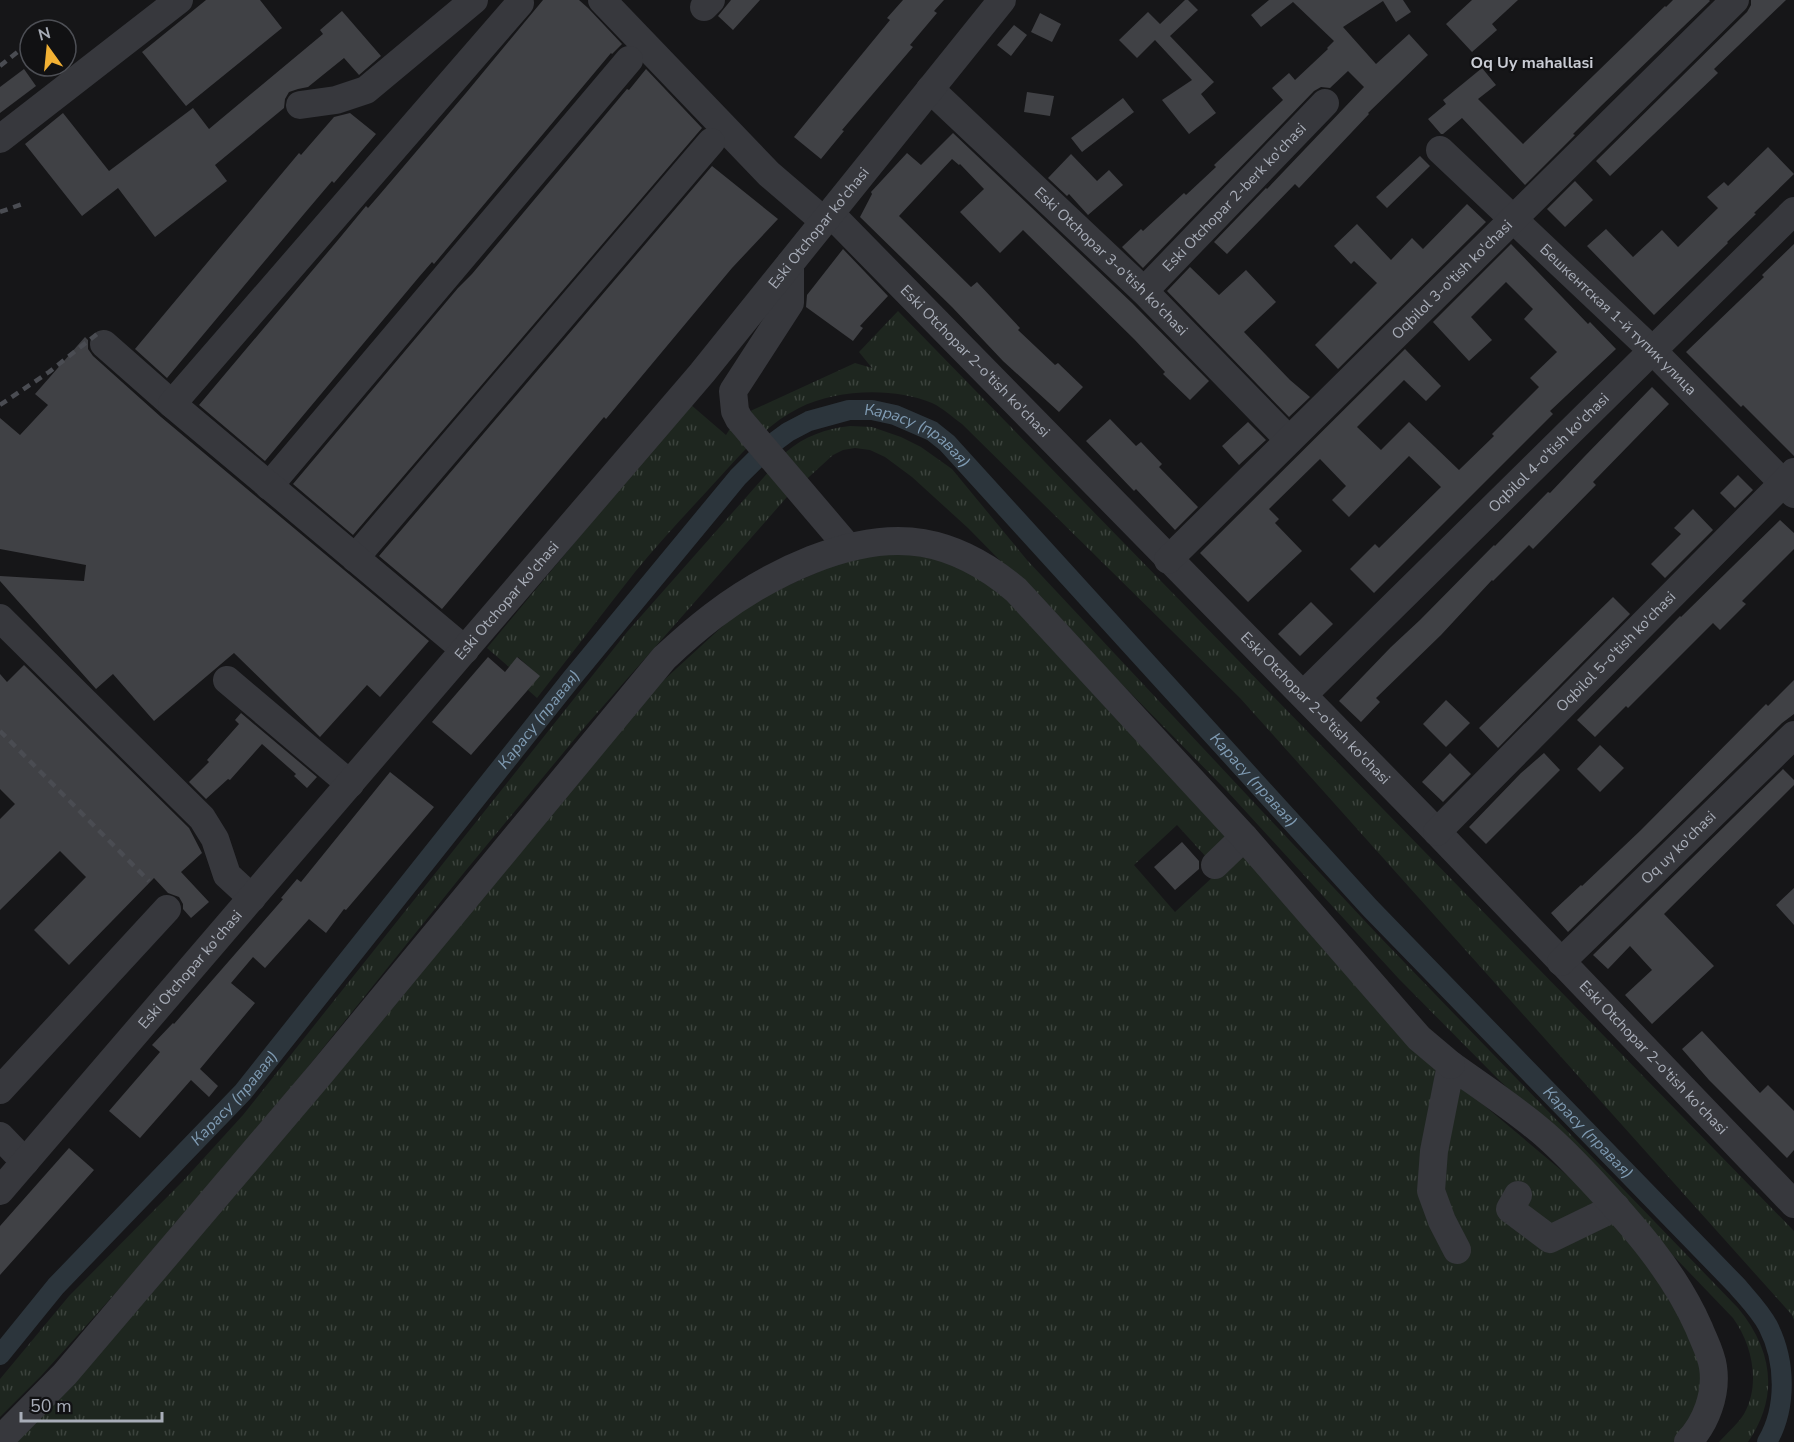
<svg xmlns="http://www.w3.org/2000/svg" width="1794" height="1442" font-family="'Nunito Sans',sans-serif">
<defs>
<pattern id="grass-tufts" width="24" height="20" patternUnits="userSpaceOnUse" patternTransform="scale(1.5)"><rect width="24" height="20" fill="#1e261f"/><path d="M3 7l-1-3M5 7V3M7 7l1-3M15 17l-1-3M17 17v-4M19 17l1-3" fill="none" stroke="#3c433d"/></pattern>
</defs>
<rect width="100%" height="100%" fill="#161618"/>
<path fill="url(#grass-tufts)" d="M898,311L1794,1231V1320L1792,1315L1240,698L962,424C952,417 943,408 932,403C894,387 836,389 799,408C763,426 735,461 708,490C683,517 658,544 635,572C602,614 570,656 537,698L528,690L539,676L518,657L509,667L487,648L690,404L726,435L733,424L746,413L855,363L872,368L859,352Z
M850,426L872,427L901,437L921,447L952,469L1027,560L1378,935L1738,1308C1772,1349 1780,1396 1748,1442H1719C1727,1433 1737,1425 1744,1414C1761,1384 1752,1344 1733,1318L1544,1121L1500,1081L1399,979L1227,791L968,528L912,477L885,457L870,450L855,448L843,450L833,455L787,497L583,729L467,869L217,1180L41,1376L0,1417V1379L69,1296L183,1181L243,1115L627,632L786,452C805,436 825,429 850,426Z
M925,550L991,583L1230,836L1207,858L1177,825L1134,865L1175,912L1243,849L1436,1065L1611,1212L1635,1241L1703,1359V1399L1676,1442H9L641,701L737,613L762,597L852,557Z"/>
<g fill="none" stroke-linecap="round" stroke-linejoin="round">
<path stroke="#2c353c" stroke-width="20" id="s1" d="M0,1355L56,1286L243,1092L572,678L738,477L769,446L788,432L809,421L849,410H872L895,415L932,431L947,443L1370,908L1737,1286C1748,1299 1760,1311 1768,1326C1786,1361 1787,1408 1767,1442"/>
</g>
<path fill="#404145" d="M206,0H260L282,28L186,106L142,52Z
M543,0H579L588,8L622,44L612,54L611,53L434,264L432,262L419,277L265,461L199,405L338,240L366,206L368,208L381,193L466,93Z
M731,0H760L733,30L718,16Z
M903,0H944L934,11L937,13L910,45L913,47L842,130L844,131L821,159L794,137L890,20L887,18Z
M1185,0H1188L1198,10L1170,36L1214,82L1201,94L1216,113L1189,134L1162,100L1192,80L1155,40L1137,58L1119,40L1148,12L1160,24Z
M1269,0H1403L1411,12L1396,22L1383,1L1343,27L1376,64L1409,34L1428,55L1368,113L1369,114L1299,188L1295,184L1227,254L1214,242L1266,188L1267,189L1364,87L1348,71L1330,88L1321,87L1314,91L1143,268L1122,247L1141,229L1143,231L1184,193L1186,195L1216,167L1214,165L1283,100L1272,88L1289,73L1295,80L1328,49L1327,48L1334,41L1293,2L1261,27L1251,15Z
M1472,0H1518L1492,24L1497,30L1472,52L1446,24Z
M1673,0H1709L1710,1L1602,105L1573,134L1575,135L1525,185L1462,118L1443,134H1441L1428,119L1446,104L1443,100L1482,68L1496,85L1478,99L1523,144L1665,6L1666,7Z
M1751,0H1786L1714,69L1718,73L1610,176L1596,161L1747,12L1751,5Z
M342,11L381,56L359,75L344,58L308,87L298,89L289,92L285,99L284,108L215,165L227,181L155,237L118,188L82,216L25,144L63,113L109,171L193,108L209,129L323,34L320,30Z
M1040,13L1061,24L1052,42L1031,32Z
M1014,25L1027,35L1011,56L997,45Z
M24,69L36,86L0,113V87Z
M646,69L702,128L353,535L293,484L458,288L472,274L627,89L629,90Z
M1027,92L1054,96L1050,116L1024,112Z
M1123,98L1134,112L1082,152L1071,138Z
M350,113L376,134L334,183L332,181L304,214L167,378L135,349L299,153L301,155L334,117Z
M953,133L1132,303L1209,381L1190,400L1163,374L1165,372L1134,339L1023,230L1000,253L960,212L984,189L960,164L959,165L952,159L899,216L971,287L977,282L1020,328L1018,330L1055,365L1058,363L1083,387L1059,412L1003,361L952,307L860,217L872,194L871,192L907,153L921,165Z
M1768,147L1794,174L1754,213L1756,214L1727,242L1728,243L1654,315L1587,246L1606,229L1633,257L1662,230L1678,247L1718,208L1707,197L1724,182L1728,186Z
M1071,154L1097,181L1109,170L1123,185L1088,215L1069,194L1067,196L1048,178Z
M1420,156L1430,166L1387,208L1376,197Z
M712,166L778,219L732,268L606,419L604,417L442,609L379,556Z
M1575,181L1593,200L1565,227L1547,209Z
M1467,204L1486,222L1338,369L1315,345L1377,283L1354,261L1351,264L1334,246L1357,224L1391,260L1412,238L1423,249Z
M1511,244L1588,324L1590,322L1616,349L1550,411L1553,414L1374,593L1350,569L1375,544L1379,548L1441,487L1409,456L1349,517L1332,500L1346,486L1320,459L1269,509L1279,519L1275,523L1302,551L1248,602L1200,553L1405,349L1441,386L1426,401L1404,380L1357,427L1381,450L1409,422L1459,470L1494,436L1492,434L1539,387L1530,378L1557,352L1524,319L1533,309L1506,282L1471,317L1492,340L1469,361L1433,322Z
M1794,244V456L1743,405L1741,407L1686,352L1764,277L1762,275Z
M843,249L888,296L860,326L863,328L853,341L806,307L807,295Z
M1190,267L1219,295L1246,270L1276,302L1244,332L1290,380L1310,397L1289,417L1167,291Z
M85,337L88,340V349L93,356L161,417L429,641L380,697L367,685L320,737L234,653L154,721L113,674L96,689L0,581V576L84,581L86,565L0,549V418L20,435L48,405L35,394Z
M1652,387L1669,404L1593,482L1596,485L1533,549L1529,545L1493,581L1492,580L1441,635L1376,698L1380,702L1361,722L1339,701L1391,647L1420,620L1494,545L1495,546L1548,492L1550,493L1584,457Z
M1110,419L1136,446L1141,442L1162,464L1159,467L1198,507L1175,530L1136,489L1134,491L1086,441Z
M1248,422L1266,440L1239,465L1222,446Z
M1738,475L1753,490L1735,508L1720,493Z
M1693,509L1713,530L1665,578L1651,564L1681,534L1674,528Z
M1780,520L1794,533V549L1742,601L1746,604L1720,630L1713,623L1628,708L1626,706L1595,737L1577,720L1680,616L1681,617Z
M1613,597L1630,614L1498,748L1479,728Z
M1311,602L1333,624L1300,656L1278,634Z
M488,657L505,672L517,657L540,676L471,755L432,722Z
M24,665L189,828L202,853L181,872L209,902L191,918L183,909V904L179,897L168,893L154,878L69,965L34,930L86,877L60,851L0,910V819L15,804L0,789V674L7,682Z
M1794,680V714L1782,723L1568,932L1551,913L1581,885L1582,886L1641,830L1766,704L1768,706Z
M1446,700L1470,723L1446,747L1423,724Z
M241,713L317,777L307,788L294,776L296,774L262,744L230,780L228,779L206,799L189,782L209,762L207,760L239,724L235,720Z
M1600,745L1624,768L1600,792L1577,769Z
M1450,753L1471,774L1443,802L1422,782Z
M1544,753L1560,770L1486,844L1469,827L1521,773Z
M1783,769L1794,780V785L1664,914L1714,966L1652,1024L1625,995L1652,970L1630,946L1608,969L1593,955Z
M390,772L434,807L346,910L344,909L326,933L309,919L265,968L253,957L231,983L255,1003L200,1069L218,1086L209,1097L191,1080L140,1138L109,1111L160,1052L152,1045L173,1023L174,1024L283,899L281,898L297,879L301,882Z
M1182,842L1199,861V869L1175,890L1154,867Z
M1794,888V925L1776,905Z
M1702,1031L1760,1093L1768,1085L1794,1111V1150L1787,1158L1709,1080L1682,1049Z
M69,1148L94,1170L0,1275V1226Z"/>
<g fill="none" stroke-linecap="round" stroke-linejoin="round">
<g stroke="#37383d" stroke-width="28">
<path d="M602,0L769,174L825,222"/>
<path d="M704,7L711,0"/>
<path id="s2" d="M930,89L1144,291L1289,440"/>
<path d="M300,105L336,100L366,90L474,0"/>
<path d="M0,139L179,0"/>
<path id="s3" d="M1440,150L1653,351L1794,494"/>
<path id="s4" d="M831,214L1437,832L1794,1204"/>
<path d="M790,264V303L733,391L735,411L739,419L848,547"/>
<path id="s5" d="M1144,291L1325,103"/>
<path d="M104,344L172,404"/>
<path d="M269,486L629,60"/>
<path d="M355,558L711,142"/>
<path id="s6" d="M1168,560L1735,0"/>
<path d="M0,618L202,818L215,839L227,875L252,898"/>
<path d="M465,650L172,404L520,3"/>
<path d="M227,680L350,784"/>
<path id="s7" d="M1303,695L1794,211"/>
<path id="s8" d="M1437,832L1794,472"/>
<path d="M1215,865L1244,837"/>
<path id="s9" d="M1561,962L1794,735"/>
<path d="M0,1090L167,909"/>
<path d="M0,1136L25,1162"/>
<path id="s10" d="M0,1191L702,373L1002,0"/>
<path d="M1518,1195L1510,1209L1550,1239L1616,1207"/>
<path d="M1457,1250L1442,1221L1431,1191L1434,1151L1451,1065C1479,1085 1509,1105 1536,1127C1555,1142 1572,1160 1589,1178C1631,1223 1674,1271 1699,1328C1704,1341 1711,1353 1713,1367C1717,1394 1706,1423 1688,1442"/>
<path d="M0,1440L65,1374L321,1073L664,658C680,643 696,629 713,616C767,575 853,531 923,543C958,549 990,568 1016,590L1244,837L1419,1038L1451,1065"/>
</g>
<path stroke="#4a4c52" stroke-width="4.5" stroke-dasharray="8 6" stroke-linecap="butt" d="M0,66L25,46
M0,212L25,203
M0,405L49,372L97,334
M0,731L149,881"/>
</g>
<g text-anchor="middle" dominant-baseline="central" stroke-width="4.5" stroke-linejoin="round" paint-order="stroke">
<g font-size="15" fill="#a8adb8" stroke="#111113">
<text stroke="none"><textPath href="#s5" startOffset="130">Eski Otchopar 2-berk ko'chasi</textPath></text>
<text stroke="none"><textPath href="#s10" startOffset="1264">Eski Otchopar ko'chasi</textPath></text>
<text stroke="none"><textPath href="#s2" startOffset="250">Eski Otchopar 3-o'tish ko'chasi</textPath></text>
<text stroke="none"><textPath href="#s6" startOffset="399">Oqbilol 3-o'tish ko'chasi</textPath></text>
<text stroke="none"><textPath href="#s3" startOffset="246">Бешкентская 1-й тупик улица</textPath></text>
<text stroke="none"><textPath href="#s4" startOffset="206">Eski Otchopar 2-o'tish ko'chasi</textPath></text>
<text stroke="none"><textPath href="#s7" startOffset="345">Oqbilol 4-o'tish ko'chasi</textPath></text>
<text stroke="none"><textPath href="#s10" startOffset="778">Eski Otchopar ko'chasi</textPath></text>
<text stroke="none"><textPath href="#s8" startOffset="254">Oqbilol 5-o'tish ko'chasi</textPath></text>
<text stroke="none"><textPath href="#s4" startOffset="692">Eski Otchopar 2-o'tish ko'chasi</textPath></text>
<text stroke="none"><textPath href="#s9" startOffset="164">Oq uy ko'chasi</textPath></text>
<text stroke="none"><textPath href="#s10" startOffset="292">Eski Otchopar ko'chasi</textPath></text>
<text stroke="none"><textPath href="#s4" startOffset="1178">Eski Otchopar 2-o'tish ko'chasi</textPath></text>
</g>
<g font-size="16" font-weight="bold" fill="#c9ccd4" stroke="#111113">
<text x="1532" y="63">Oq Uy mahallasi</text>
</g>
<g font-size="16" font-style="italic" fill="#7f9bb3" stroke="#111113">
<text stroke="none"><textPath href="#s1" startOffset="1356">Карасу (правая)</textPath></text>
<text stroke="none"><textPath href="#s1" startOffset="834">Карасу (правая)</textPath></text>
<text stroke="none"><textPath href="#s1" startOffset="1842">Карасу (правая)</textPath></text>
<text stroke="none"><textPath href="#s1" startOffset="348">Карасу (правая)</textPath></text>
<text stroke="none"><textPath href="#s1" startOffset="2328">Карасу (правая)</textPath></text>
</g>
</g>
<g transform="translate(48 48) rotate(345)"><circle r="28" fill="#111113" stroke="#4d4f55" stroke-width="1.5"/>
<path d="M0-4.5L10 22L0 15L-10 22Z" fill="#f2b134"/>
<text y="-9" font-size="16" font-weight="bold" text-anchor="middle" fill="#a8adb8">N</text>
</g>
<path d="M21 1412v9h141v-9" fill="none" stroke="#a8adb8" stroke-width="3"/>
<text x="30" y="1412" font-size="18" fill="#a8adb8" stroke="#111113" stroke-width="4.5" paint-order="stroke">50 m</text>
</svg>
